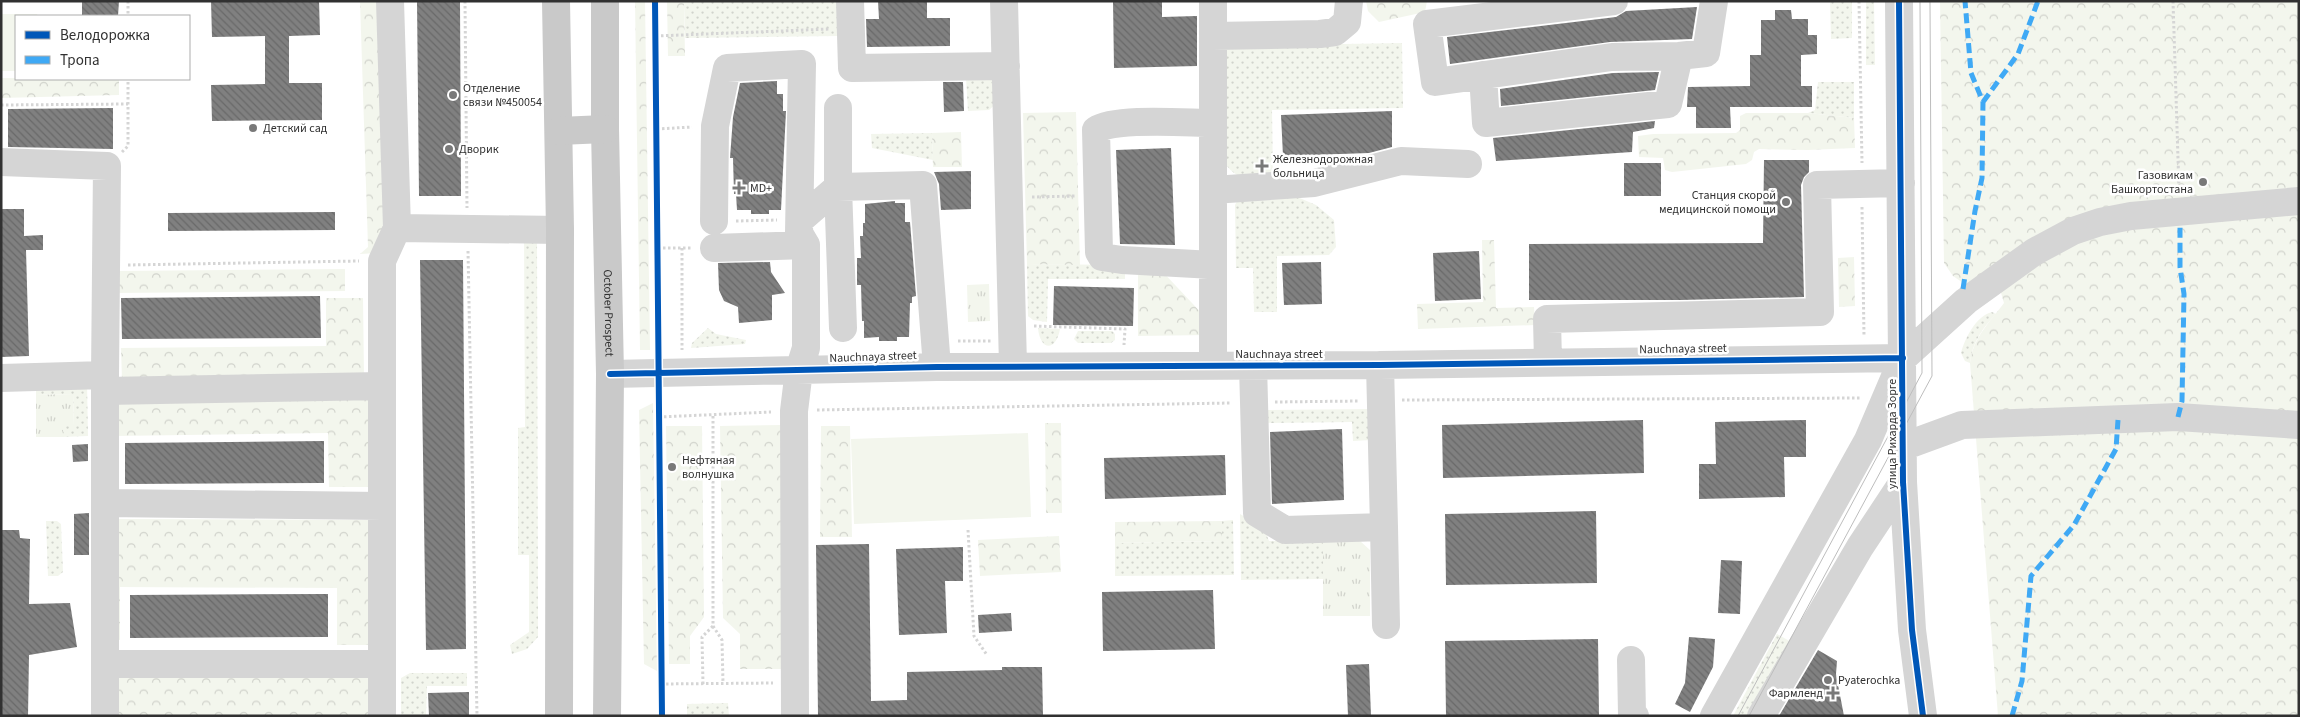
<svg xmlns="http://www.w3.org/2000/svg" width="2300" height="717" font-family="'Source Sans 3',sans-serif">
<defs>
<pattern id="grass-dots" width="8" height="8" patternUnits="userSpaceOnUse" patternTransform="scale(1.25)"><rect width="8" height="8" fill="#f3f6ed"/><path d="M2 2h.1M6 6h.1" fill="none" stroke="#d1d3cc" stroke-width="1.8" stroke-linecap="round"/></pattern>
<pattern id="forest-crowns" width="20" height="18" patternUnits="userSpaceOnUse" patternTransform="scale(1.25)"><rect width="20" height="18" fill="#f3f6ed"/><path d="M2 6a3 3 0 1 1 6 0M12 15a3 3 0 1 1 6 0" fill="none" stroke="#d1d3cc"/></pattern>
<pattern id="park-tufts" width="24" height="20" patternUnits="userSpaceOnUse" patternTransform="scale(1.25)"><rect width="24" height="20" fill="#f3f6ed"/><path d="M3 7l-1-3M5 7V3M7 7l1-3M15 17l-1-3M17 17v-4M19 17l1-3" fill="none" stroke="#d1d3cc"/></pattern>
<pattern id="building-back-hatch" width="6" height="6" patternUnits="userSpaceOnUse" patternTransform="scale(1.25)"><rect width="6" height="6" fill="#808080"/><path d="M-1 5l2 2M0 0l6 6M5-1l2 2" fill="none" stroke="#696969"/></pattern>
</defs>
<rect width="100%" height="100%" fill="#fff"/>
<path fill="url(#grass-dots)" d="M684,1H837L838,36L685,38Z
M1852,1V38L1831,39L1830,2Z
M1866,1H1874L1875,65H1866Z
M1402,43L1403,108L1272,110L1273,176C1250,177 1238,183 1224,162L1222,46Z
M998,76L999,101L989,110L968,111L966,78Z
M1818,82H1854V118L1808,113L1815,110Z
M932,133L933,160L872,148L871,134Z
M1281,190L1316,205L1334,220L1336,247L1329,255L1277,256V312H1254L1253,268H1236L1235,205L1240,195Z
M537,236L538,637L527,649L512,654L510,645L529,632V555H518V428L525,427L524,237Z
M1027,264L1125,265V279H1048L1047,322L1033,320L1028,316Z
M1992,312L1996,314C1983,328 1972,342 1970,363L1965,361L1961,353C1965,338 1976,316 1992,312Z
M708,328L716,334L746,340L745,344L691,348L692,343Z
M1038,328L1060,329C1056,352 1040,351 1038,328Z
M1078,331H1112L1115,334V340L1111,343H1078L1074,339Z
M36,383H87L88,436L63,437V426H74L73,394L36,395Z
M1371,409V440L1353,441L1352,422L1260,423V410Z
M1240,514L1264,528L1269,541H1323V579L1241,580Z
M1233,520L1234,575L1115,576V543L1222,541V521Z
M46,521H57L61,524L63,572L58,576H48Z
M1777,634L1793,643L1753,716H1733Z
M410,673H467V686H427L426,716H401V678Z
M728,703L729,716H687V704Z"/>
<path fill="url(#forest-crowns)" d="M360,1H380L388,228L378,253L360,254L368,247Z
M635,1H645L650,350H640Z
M667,1H684L685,56H668Z
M1366,1H1427L1425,12L1379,22L1368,11Z
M1940,1H2299V716H1998L1970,363C1973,337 1990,322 2004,303L1996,276L1969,287L1953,276L1944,263Z
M1,78L119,79V95L1,98Z
M1076,112L1080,265L1027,264L1023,113Z
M1746,113H1808L1854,118L1855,148L1808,150L1759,149L1754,152L1752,160L1746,164L1672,172L1665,170L1663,158L1639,157L1638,136L1653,134L1736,133L1740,130V116Z
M961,132L962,167H933L932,133Z
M1482,240H1494L1496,308L1534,307L1535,325L1418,329L1417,304L1483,302Z
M1854,257L1855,306L1839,307L1838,258Z
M345,269V291L116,293V271Z
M1138,269H1160L1208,320V335L1138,336Z
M326,298H363L364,377L122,380L121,348L326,346Z
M374,394L375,487H329L328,433L115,436V397Z
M653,403L657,671L644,664L639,410Z
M1045,423H1061L1062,513H1046Z
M781,425L784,669H740V634L723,618L720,426Z
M666,426H702L704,617L690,636V664H669Z
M821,426H850L852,537H820Z
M113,519L373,520L372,645H337V588L120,587V640L112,639Z
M1222,521V541L1115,543V522Z
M1059,536L1061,572L980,576L978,540Z
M116,671L376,675V716H115Z"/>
<path fill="url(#park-tufts)" d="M989,284L990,321L968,322L967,285Z
M73,394L74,426H63V437H36V395Z
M1323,541H1360L1370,550V616H1323Z"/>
<path fill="#f3f6ed" d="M1,14H37L38,16H16V71H1Z
M1028,433L1031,517L854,524L851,439Z"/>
<path fill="url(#building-back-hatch)" d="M82,1H119L118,16H82Z
M211,1H319L320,35L289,36V83H322V120L212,121L211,85L265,84V36L212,37Z
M417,1H460L461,196H419Z
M878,1H927V18H950V46L867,47L866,19H879Z
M1113,1H1162V17L1197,16V66L1114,68Z
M1697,7L1692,39L1610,42L1450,64L1447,37L1616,17L1626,11Z
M1775,10H1791L1792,19H1808V35H1817V54L1801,55V86H1812V107H1730L1731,128H1696V107H1687L1688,87L1750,86V55H1761V20H1775Z
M1659,72L1655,90L1501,106L1500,89L1613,73Z
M777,81V94H783V111H786L781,210H769V214H751V210H737L736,194H734L733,158H730L733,117L740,83Z
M943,82H963L964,111L944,112Z
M113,108V149L8,147V109Z
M1392,111V147L1369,153L1283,156L1281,115Z
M1655,121L1654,128L1633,132L1632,152L1496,161L1493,138Z
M1171,148L1175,245L1120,244L1116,150Z
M1764,160H1809V172L1804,177L1801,185L1804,297L1681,300H1529V244L1763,243Z
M1624,163H1661V196H1624Z
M971,171V209L941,210L939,184L934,172Z
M895,201V203H905V222H910L916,296L912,297V303H910L909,337H897V341H879V337L864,338V321H862L861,285H857V258H861L860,236H863V223H865V204Z
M1,209H24V236L43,235V250H26L29,356L1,357Z
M335,212V230L168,231V213Z
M1479,251L1481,299L1435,301L1433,253Z
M420,260H463L466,649L426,650Z
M770,262L771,272L785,293L772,295V320L739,323L738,307L724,301L719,290L718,263Z
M1321,262L1322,304L1284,305L1282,263Z
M1054,286L1134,288L1133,326L1053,325Z
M320,296L321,338L122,339L121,298Z
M1643,420L1644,473L1443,478L1442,425Z
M1806,420V457H1784L1785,497L1699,499V464H1716L1715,422Z
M1342,429L1344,500L1272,504L1270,432Z
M324,441V483L125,484V443Z
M88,444V461L73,462L72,445Z
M1225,455L1226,495L1105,499L1104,458Z
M1596,511L1597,583L1446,585L1445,514Z
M89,513V555H74V514Z
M1,530H19L20,538L30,539L29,604L70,603L77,647L29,655L28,716H1Z
M869,544L871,701L907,700V672L1002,670V667H1042L1043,716H818L816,545Z
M963,547V581H945L947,633L899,635L896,549Z
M1721,560L1742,561L1740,614L1718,613Z
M1213,590L1215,649L1103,651L1102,592Z
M328,594V637L130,638V595Z
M1011,613L1012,631L979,633L978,615Z
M1689,637L1715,639L1713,667L1690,712L1675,704L1685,683Z
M1598,639L1599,716H1446L1445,641Z
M1818,650L1837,661L1836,674L1844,716H1779Z
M1369,664L1371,716H1348L1346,665Z
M469,692V716H429L428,693Z"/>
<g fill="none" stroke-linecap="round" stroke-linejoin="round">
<path stroke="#d5d5d5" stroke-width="3" stroke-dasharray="2.5 2.5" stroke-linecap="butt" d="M128,1V16
M465,1L467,208
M1859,1L1862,163
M2173,1L2179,190
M656,36L830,29
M1,105L128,104
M657,129L692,127
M122,152L128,146V79
M1032,197L1076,196
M1862,207L1864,336
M736,221L777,220
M658,248H692
M682,248V350
M468,251L477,716
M128,265L359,261
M1034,326L1125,329L1124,345
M958,341H992
M1402,400L1861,398
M1275,402L1358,401
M817,410L1231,403
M659,417L771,412
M968,530L974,636L987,655
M713,626L722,640L723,683
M661,684L773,683
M703,684L702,637L713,626V414"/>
<path stroke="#d5d5d5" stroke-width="28" d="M390,1L397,228
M850,1L852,68L1006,66
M1004,1L1013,366
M1614,1L1427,24L1435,82L1612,57L1679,56L1706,53L1714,1
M1899,1L1903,482L1912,630L1923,716
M1213,36L1320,34L1335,32L1347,22L1349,1
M1483,75L1486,123L1668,104L1679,56
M838,108V187L843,328
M1,162L107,166L105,375
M1213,190L1314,183L1401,161L1468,164
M800,220L838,187L923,185L937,367
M714,221L715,126L727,68L802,64L799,233L806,245V348L799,370L794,411L795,716
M714,248L806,245
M1213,265L1122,260L1102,257L1099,252L1096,130C1115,117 1187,123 1213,123
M1548,362L1547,319L1820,312L1817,185L1901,183
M1213,365V1
M1253,365L1257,513L1285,530L1384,527L1380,365
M610,374L937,367L1380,365L1903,358
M1,378L105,375V391
M1902,447L1962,425L2178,417L2299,425
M105,503L382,506
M1384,527L1386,625
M1631,660L1632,715L1635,716
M105,664H382
M105,716V391L382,386V261L397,228L560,230
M382,716V386
M1714,716L1868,440L1903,358L1966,301L2034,252L2073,231L2100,222L2131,216L2299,201
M1761,716L1860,547L1903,482"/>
<g stroke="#c9c9c9" stroke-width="28">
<path d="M556,1L560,230L559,716"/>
<path id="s1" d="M605,1V129L610,374L607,716"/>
<path d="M559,131L605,129"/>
</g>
<path stroke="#bdbdbd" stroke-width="1" d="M1738,716L1922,373L1920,1
M1749,716L1932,376L1930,1"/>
<path stroke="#3fa9f5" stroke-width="5" stroke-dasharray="10 5" stroke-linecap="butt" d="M1983,102L2018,54L2038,1
M1963,289L1975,211L1982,178L1983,102L1971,73L1965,1
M2178,417L2182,401L2184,294L2180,267V225
M2012,716L2022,681L2031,576L2074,525L2116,449L2118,420"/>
<g stroke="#fff" stroke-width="9">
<path id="cycleway" d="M655,1L662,716
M1899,1L1903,482L1912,630L1923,716
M610,374L937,367L1380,365L1903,358"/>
</g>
<use href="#cycleway" stroke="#0057b8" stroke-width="6"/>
</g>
<g fill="#797979" stroke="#fff" stroke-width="2">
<circle cx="453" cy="95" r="5"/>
<circle cx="253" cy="128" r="5"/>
<circle cx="449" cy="149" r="5"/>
<path d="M1259.5 158.5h5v5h5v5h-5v5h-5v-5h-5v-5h5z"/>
<circle cx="2203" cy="182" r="5"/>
<path d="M736.5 180.5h5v5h5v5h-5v5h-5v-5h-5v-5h5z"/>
<circle cx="1786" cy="202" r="5"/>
<circle cx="672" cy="467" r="5"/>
<circle cx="1828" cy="680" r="5"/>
<path d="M1830.5 685.5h5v5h5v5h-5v5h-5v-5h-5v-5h5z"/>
</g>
<g text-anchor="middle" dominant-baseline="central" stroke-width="5" stroke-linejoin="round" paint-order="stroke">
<g font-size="12" fill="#313131" stroke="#fff" text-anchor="start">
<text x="463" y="88">Отделение<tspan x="463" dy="14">связи №450054</tspan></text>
<text x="263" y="128">Детский сад</text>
<text x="459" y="149">Дворик</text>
<text x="1273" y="159">Железнодорожная<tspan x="1273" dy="14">больница</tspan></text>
<text x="2193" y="175" text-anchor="end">Газовикам<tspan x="2193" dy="14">Башкортостана</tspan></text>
<text x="750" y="188">MD+</text>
<text x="1776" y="195" text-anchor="end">Станция скорой<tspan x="1776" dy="14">медицинской помощи</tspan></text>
<text x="682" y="460">Нефтяная<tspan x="682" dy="14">волнушка</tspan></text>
<text x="1838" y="680">Pyaterochka</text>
<text x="1823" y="693" text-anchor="end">Фармленд</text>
</g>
<g font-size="12" fill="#313131" stroke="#fff">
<text stroke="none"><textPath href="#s1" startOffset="312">October Prospect</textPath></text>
<text transform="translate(1683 349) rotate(-1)">Nauchnaya street</text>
<text x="1279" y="354">Nauchnaya street</text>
<text transform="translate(873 357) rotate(-2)">Nauchnaya street</text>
<text transform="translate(1892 434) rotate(-90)">улица Рихарда Зорге</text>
</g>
</g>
<rect width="2300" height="717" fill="none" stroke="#313131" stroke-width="5"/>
<rect x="15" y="15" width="175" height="65" fill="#ffffff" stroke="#adadad"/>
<rect x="25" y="31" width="25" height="8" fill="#0057b8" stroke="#adadad"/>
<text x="60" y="40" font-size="15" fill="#313131">Велодорожка</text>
<rect x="25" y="56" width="25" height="8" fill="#3fa9f5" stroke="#adadad"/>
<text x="60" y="65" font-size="15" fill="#313131">Тропа</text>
</svg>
